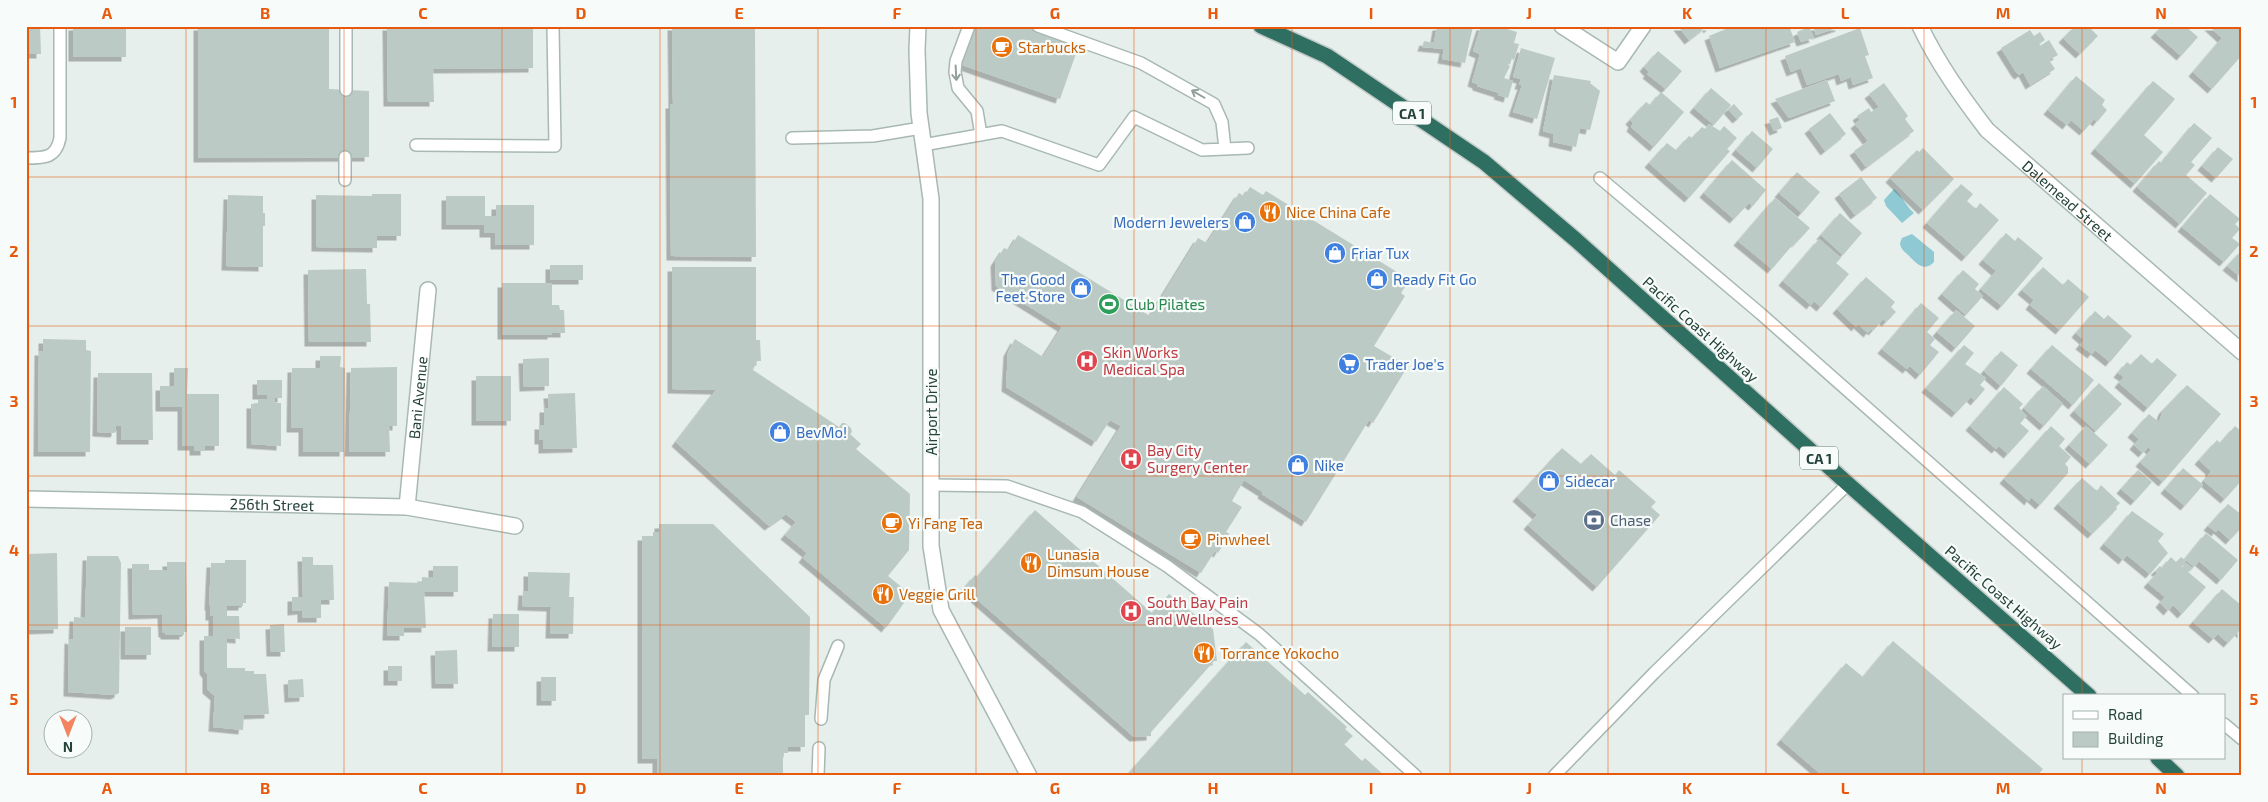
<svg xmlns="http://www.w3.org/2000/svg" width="2268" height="802" font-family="'Exo 2',sans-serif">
<defs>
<filter id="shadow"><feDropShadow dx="-4.5" dy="4.5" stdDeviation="0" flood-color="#0004"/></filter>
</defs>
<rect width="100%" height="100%" fill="#e6efeb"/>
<path fill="#8ec9d4" d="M1894,189C1903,197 1905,205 1914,213L1902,223L1886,206L1884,200Z
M1912,234L1934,252V262C1925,271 1919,266 1911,258C1906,252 1901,251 1900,243L1902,238Z"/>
<path fill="#bbcac4" filter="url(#shadow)" d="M26,26H40L41,54H26Z
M73,26H126V57H73Z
M198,26H329V89L369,91V157L198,158Z
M387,26H533V68L433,69L434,102H388Z
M672,26H755L756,257L671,256L670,104H673Z
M975,26H1025L1079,45L1060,99L962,65Z
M1437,26H1473L1465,63L1442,59L1444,49L1422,47L1424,41L1434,43Z
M1481,26H1497L1517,32L1514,43L1519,44L1514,60L1510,58L1508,65L1510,66L1504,78L1513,81L1508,98L1498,95L1499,93L1477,86V84L1472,82L1480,54L1473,51Z
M1678,26H1711L1708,29L1707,26L1689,40Z
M1733,26H1789L1795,42L1720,68L1709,36Z
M1813,26H1840V27L1816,35Z
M2075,26H2088L2098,36L2080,54L2063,38Z
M2162,26H2185L2198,37L2181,56L2155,33Z
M2209,26H2242V55L2212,89L2193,72L2222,38Z
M1809,27L1814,38L1801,42L1797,32Z
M1860,28L1869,55L1865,56L1873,78L1853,85L1851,77L1841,81L1839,74L1807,85L1801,68L1791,72L1785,56Z
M2030,30L2034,36L2040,32L2045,40L2039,44L2040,46L2049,40L2058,55L2049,60L2055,69L2030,85L2023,72L2019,75L2016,72L2001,48Z
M1521,48L1555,58L1537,119L1513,112L1522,85H1519L1521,79L1513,77Z
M1658,51L1682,71L1666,89L1647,74L1649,72L1644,67Z
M1554,75L1591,81L1590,83L1600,91L1590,130L1580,128L1576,147L1553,142L1554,134L1543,131Z
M2076,76L2105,100L2102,105L2107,110L2097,122L2094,119L2084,131L2071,120L2067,125L2048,110Z
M1827,80L1835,101L1789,118L1775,99Z
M2153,81L2175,99L2144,135L2163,152L2135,184L2095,149Z
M1884,83L1908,116L1905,119L1914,131L1866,167L1854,151L1868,141L1855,124L1860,120L1857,116L1869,108L1871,112L1879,107L1869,94Z
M1711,88L1731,105L1714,125L1694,108Z
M1661,92L1684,112L1654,147L1631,127L1633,123L1630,120L1646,102L1650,105Z
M1734,104L1743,114L1737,119L1728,109Z
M1830,113L1846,134L1825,151L1809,129Z
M1778,117L1782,128L1774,131L1769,120Z
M2194,123L2212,138L2191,162L2195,165L2186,175L2207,193L2180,224L2137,187L2159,161L2161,163Z
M1709,124L1720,131L1724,126L1737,138L1727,149L1730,151L1689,198L1649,163L1667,143L1676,150L1689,136L1692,138L1702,127L1705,129Z
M1752,131L1773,149L1757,168L1736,150Z
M2218,147L2233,159L2216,178L2202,166Z
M1923,148L1954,179L1923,210L1890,178L1917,150L1919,152Z
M1732,160L1766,190L1753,206L1749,203L1734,219L1704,193Z
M1797,172L1820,192L1802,213L1779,193Z
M1861,177L1877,198L1855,215L1839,194Z
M1961,184L1973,194L1967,201L1976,209L1980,203L1999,220L1966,257L1927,223Z
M1250,187L1263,195L1266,191L1397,272L1394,276L1407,284L1401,293L1405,296L1374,346L1408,366L1373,423L1369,420L1306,522L1262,494L1263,492L1244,480L1232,501L1242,507L1226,532L1230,534L1218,553L1215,551L1201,573L1077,497L1121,426L1110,420L1096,442L1006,387L1008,352L1015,339L1043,357L1062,327L996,286L995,262L1004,248L1009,250L1018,235L1150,316L1198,238L1207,243L1239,193L1244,196Z
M372,194H401V236H377V248L316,247V195L372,196Z
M2210,194L2240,219L2235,224L2240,229L2232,238L2240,244L2224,262L2182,227Z
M228,195L263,196V213H265V226H263V267L226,266Z
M446,196H485V216H496V205H534V245H495V233H484V225H446Z
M1775,198L1810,228L1796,243L1795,242L1772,269L1738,241Z
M1840,213L1862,233L1843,255L1821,235Z
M2006,233L2015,241L2018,237L2043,258L2002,306L1981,289L1996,271L1983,260Z
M1819,239L1841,258L1836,263L1849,274L1821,307L1814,301L1811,305L1783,281Z
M2242,250V278L2227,266Z
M550,265H583V280H550Z
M672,267H756V340H760L761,361H757L753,370L839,427L842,423H845L851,428L852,432L850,434L861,444L856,449L910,494L909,550L888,576L904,589V603L886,628L803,558L807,553L785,535L796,522L786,514L769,526L676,442L716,390L672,389Z
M2043,267L2063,285L2068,279L2089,297L2060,330L2030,305L2034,300L2022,290Z
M366,269L367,304H370L371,342H309L308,270Z
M1963,270L1979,284L1975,289L1983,296L1966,315L1942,294Z
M1866,277L1895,302L1891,307L1896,312L1886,322L1883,319L1873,331L1871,329L1868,333L1858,324L1856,327L1837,309Z
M502,283H552V305H559L560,310H564L565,333H552V335H502Z
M1921,303L1939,318L1927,332L1935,339L1930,345L1939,352L1920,375L1910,366L1907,369L1882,349Z
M1956,310L1975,326L1956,348L1937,332Z
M2095,311L2104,319L2108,315L2132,336L2110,362L2095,350L2092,354L2080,345L2084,340L2076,333Z
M43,339L86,340V350L91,351L90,452H38L39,351H43Z
M1964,345L1974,353L1965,364L1986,378L1980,385L1985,389L1975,401L1971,397L1956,413L1926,388Z
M2052,345L2094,380L2073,405L2031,369Z
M2001,351L2018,365L2001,386L1984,371Z
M2141,354L2152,364L2157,358L2177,375L2148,408L2119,383L2124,377L2118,373L2127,362L2131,365Z
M320,356H341L340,367L345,368L344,452H303V428H291L292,368H320Z
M549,358V386L524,387L523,359Z
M397,367V426H389L390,452H349L351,368Z
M174,368H188L187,394H219V446H205V451H194V446H182V407H160V386H174Z
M98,373H152L153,440H121V426H116V432L114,433L97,432Z
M476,376H511V421H476Z
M257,380H282V398H275V403H281V446L251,444V404H258V399H267V395H257Z
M2099,383L2122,404L2096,431L2074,411Z
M2187,385L2221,414L2163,482L2140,462L2151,450L2148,447L2143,453L2134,445L2139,439L2132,433L2149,414L2159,422L2163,410Z
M2043,386L2063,404L2044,426L2024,408Z
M2004,387L2023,404L2019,408L2027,416L2020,423L2029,431L2008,454L1999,446L1996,449L1970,426Z
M575,393L577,448L543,449V440H539V425H544V408H549L548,394Z
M2051,426L2065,439L2059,446L2071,457L2065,464L2068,467V473L2040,505L2031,497L2029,501L2004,479Z
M2086,426L2108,445L2090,464L2069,445Z
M2235,426L2242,432V480L2225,499L2204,481L2210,473V470L2199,460L2217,440L2220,443Z
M1562,448L1581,464L1591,454L1615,475L1619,470L1656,502L1651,507L1660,515L1597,587L1528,525L1537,515L1517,497Z
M2183,468L2203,485L2185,506L2165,489Z
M2138,470L2152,482L2135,501L2121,489Z
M2082,478L2097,491L2101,485L2120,503L2116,507L2117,509L2092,534L2058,504Z
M2228,504L2242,515V527L2230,540L2218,529L2216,532L2208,526Z
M1035,510L1152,613L1169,594L1213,629L1217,661H1214L1151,732V736L1134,737L964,588L975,575L977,577Z
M2132,511L2164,534L2158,541L2168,553L2150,574L2127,555L2123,560L2104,544Z
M659,524H713L810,617L809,715H805V747H788V753H783V776H657V759H642V536H653V532H659Z
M2206,533L2238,560L2221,580L2199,561L2194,567L2185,559Z
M57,553L58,629L29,630V612H26V554Z
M87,556H118L121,563L119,693L115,695L68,692L69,639L73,640L74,617L85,618Z
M302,557H313V565H333L334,600H321V618H302V610L292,611V597H303Z
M2171,557L2176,562L2181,557L2186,561L2182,566L2183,567L2186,563L2192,568L2188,572L2206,587L2182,614L2173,605L2168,611L2160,603L2165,597L2148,583L2158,572L2155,571L2160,566L2162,568Z
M225,560H246V603H243V606H227V616H239L240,639L227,638V668H245V671H254V674H266L269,714L244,715L243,730L213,727L215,696L207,689V674L204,670V636H213V616H210V606H209L211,563H225Z
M167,562H186L187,632H184V635H165V633H163L162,614L133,615L132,564H149V570H167Z
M433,566H458V592H424L426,628H404V636H387L389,582L422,583V577L433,578Z
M528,572L570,573L569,597H574L573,634H550L551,607L522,606L523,591H528Z
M2222,589L2242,606V634L2239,631L2228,643L2218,634L2213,639L2193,622Z
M493,614H519V647H492Z
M284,624L285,652H271L270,625Z
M125,627H151V655H125Z
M1893,641L2043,769L2037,776H1823L1781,740L1846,663L1863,677Z
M1246,642L1305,695L1308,692L1347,727L1345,729L1353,736L1344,744L1362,761L1365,758L1385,776H1126Z
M457,650L458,684H436L435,651Z
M388,666H402V681H388Z
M541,677H556V701H541Z
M303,679L304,697L289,698L288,680Z"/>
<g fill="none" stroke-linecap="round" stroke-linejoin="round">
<g stroke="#a8b8b2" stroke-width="14">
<path id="lane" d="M969,26L956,61L955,72L958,88L977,111L981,135
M1038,26L1141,63L1214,104L1222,122L1225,149
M346,90V26
M792,138L873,136L921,128
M416,145L555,146L553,26
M923,145L1002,131L1099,165L1134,117L1202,150L1248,148
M345,157V180
M26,158C45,158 56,158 60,138V26
M1600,178L1761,314L2193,696
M931,485L1007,486L1082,512L1167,566L1259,634L1416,776
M821,719L824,680L838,646
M2224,724L2242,739
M818,776L819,748
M1554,776L1654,673L1848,484"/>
</g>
<g stroke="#a8b8b2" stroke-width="18">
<g id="street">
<path d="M918,26L917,50L919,113L931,199V546L941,610L1029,776"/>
<path d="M1562,26L1618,62L1643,26"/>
<path id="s1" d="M1920,26C1938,64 1962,97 1987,130L2242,352"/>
<path id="s2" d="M26,499L407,507L515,526"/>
<path id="s3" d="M407,507L428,290"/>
</g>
</g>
<g stroke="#c2cac8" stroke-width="18">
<path id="highway" d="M1261,26L1327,56L1484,162L1576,240L1848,484L2089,696
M2158,758L2177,776"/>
</g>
<use href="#lane" stroke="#fff" stroke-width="11"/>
<use href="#street" stroke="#fff" stroke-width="15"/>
<use href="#highway" stroke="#2f6f62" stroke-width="15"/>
</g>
<defs><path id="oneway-shaft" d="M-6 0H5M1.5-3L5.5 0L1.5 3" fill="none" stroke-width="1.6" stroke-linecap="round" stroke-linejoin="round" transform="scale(1.25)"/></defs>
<g stroke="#92a09c">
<use href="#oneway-shaft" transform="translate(956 73) rotate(87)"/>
<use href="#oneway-shaft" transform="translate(1198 94) rotate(-150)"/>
</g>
<path fill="none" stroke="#e8590c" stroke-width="1" stroke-opacity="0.55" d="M186,26V776M344,26V776M502,26V776M660,26V776M818,26V776M976,26V776M1134,26V776M1292,26V776M1450,26V776M1608,26V776M1766,26V776M1924,26V776M2082,26V696M26,177H2242M26,326H2242M26,476H2242M26,625H2242M2082,758V776"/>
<defs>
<g id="cafe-disc" transform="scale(1.125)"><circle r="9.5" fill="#e8710a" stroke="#f7fbf9"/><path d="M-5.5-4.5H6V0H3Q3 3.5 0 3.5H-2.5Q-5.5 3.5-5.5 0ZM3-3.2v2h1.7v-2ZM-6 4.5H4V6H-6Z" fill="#fff"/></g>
<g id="restaurant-disc" transform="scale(1.125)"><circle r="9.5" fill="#e8710a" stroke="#f7fbf9"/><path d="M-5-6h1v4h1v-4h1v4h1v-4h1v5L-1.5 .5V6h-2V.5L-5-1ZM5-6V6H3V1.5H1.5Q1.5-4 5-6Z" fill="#fff"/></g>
<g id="shop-disc" transform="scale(1.125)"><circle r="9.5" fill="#3f7fe0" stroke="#f7fbf9"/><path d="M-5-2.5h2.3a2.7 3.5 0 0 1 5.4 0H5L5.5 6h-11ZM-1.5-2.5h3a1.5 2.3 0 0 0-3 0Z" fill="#fff"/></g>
<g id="stadium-disc" transform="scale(1.125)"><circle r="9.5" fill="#2e9e5b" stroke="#f7fbf9"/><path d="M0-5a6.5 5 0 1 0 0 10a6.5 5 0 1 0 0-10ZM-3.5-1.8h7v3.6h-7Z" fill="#fff"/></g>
<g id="hospital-disc" transform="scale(1.125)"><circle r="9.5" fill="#e0444e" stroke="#f7fbf9"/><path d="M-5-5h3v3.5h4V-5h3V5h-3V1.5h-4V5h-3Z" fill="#fff"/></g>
<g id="supermarket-disc" transform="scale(1.125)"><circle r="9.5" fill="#3f7fe0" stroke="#f7fbf9"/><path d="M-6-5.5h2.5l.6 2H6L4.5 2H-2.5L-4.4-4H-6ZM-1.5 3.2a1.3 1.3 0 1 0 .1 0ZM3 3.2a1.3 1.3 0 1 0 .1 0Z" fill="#fff"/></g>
<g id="bank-disc" transform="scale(1.125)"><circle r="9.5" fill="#5c6f8a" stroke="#f7fbf9"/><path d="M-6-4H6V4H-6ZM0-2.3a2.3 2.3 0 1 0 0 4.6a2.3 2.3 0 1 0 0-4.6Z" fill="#fff"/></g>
</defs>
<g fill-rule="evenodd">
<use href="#cafe-disc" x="1002" y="47"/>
<use href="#restaurant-disc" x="1270" y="212"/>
<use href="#shop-disc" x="1245" y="222"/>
<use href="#shop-disc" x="1335" y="253"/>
<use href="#shop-disc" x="1377" y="279"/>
<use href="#shop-disc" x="1081" y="288"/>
<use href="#stadium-disc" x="1109" y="304"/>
<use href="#hospital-disc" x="1087" y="361"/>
<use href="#supermarket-disc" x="1349" y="364"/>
<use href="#shop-disc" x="780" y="432"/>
<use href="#hospital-disc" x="1131" y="459"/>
<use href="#shop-disc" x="1298" y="465"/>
<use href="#shop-disc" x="1549" y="481"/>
<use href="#bank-disc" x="1594" y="520"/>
<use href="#cafe-disc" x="892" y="523"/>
<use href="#cafe-disc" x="1191" y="539"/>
<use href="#restaurant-disc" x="1031" y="563"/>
<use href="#restaurant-disc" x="883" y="594"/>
<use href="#hospital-disc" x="1131" y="611"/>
<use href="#restaurant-disc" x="1204" y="653"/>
</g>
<g text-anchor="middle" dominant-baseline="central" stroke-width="4.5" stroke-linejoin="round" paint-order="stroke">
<g fill="#f7fbf9" stroke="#637a73" stroke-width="1">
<rect x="1393" y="101.5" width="38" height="23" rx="4"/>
<rect x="1800" y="446.5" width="38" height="23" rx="4"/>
</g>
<g font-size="14" font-weight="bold" fill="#24423a">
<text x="1412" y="113">CA 1</text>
<text x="1819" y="458">CA 1</text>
</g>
<g font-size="15" fill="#c56008" stroke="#f7fbf9" text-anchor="start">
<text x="1018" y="47">Starbucks</text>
<text x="1286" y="212">Nice China Cafe</text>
<text x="908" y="523">Yi Fang Tea</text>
<text x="1207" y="539">Pinwheel</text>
<text x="1047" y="554">Lunasia<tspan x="1047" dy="17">Dimsum House</tspan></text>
<text x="899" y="594">Veggie Grill</text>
<text x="1220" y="653">Torrance Yokocho</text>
</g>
<g font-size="15" fill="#24423a" stroke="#f7fbf9">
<text stroke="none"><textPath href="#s1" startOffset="231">Dalemead Street</textPath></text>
<text transform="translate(1701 329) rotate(42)">Pacific Coast Highway</text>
<text stroke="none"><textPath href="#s3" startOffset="110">Bani Avenue</textPath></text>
<text transform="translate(931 412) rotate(-90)">Airport Drive</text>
<text stroke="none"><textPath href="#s2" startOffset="246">256th Street</textPath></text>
<text transform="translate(2004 597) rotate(41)">Pacific Coast Highway</text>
</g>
<g font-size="15" fill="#366cbe" stroke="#f7fbf9" text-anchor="start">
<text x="1229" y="222" text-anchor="end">Modern Jewelers</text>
<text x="1351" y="253">Friar Tux</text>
<text x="1065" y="279" text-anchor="end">The Good<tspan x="1065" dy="17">Feet Store</tspan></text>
<text x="1393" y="279">Ready Fit Go</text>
<text x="1365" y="364">Trader Joe's</text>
<text x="796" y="432">BevMo!</text>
<text x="1314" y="465">Nike</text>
<text x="1565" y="481">Sidecar</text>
</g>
<g font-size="15" fill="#27864d" stroke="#f7fbf9" text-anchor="start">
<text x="1125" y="304">Club Pilates</text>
</g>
<g font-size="15" fill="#be3a42" stroke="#f7fbf9" text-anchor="start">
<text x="1103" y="352">Skin Works<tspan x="1103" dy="17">Medical Spa</tspan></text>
<text x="1147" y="450">Bay City<tspan x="1147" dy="17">Surgery Center</tspan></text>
<text x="1147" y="602">South Bay Pain<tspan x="1147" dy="17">and Wellness</tspan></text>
</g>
<g font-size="15" fill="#4e5e75" stroke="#f7fbf9" text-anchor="start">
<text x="1610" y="520">Chase</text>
</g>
</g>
<rect width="2268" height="802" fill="none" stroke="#f7fbf9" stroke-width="55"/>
<rect x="2063" y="694" width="162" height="65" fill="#f7fbf9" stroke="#a3b1ad"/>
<rect x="2073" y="711" width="25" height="8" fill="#ffffff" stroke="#a3b1ad"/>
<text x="2108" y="720" font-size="15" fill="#24423a">Road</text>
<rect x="2073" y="732" width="25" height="15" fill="#bbcac4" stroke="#a3b1ad"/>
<text x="2108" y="744" font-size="15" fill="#24423a">Building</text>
<g transform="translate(68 734) rotate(180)"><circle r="24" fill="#f7fbf9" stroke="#a3b1ad"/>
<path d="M0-4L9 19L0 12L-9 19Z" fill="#f4845f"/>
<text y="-8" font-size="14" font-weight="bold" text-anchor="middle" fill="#24423a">N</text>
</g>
<rect x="28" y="28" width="2212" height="746" fill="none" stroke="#e8590c" stroke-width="2"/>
<g font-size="16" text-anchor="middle" font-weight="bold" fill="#e8590c">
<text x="107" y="19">A</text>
<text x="265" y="19">B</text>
<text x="423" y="19">C</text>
<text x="581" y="19">D</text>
<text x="739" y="19">E</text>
<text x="897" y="19">F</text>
<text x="1055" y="19">G</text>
<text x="1213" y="19">H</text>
<text x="1371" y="19">I</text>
<text x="1529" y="19">J</text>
<text x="1687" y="19">K</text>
<text x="1845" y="19">L</text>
<text x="2003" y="19">M</text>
<text x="2161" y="19">N</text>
<text x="14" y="108">1</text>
<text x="2254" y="108">1</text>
<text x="14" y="257">2</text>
<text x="2254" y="257">2</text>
<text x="14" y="407">3</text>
<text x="2254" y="407">3</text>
<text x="14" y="556">4</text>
<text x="2254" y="556">4</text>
<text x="14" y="705">5</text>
<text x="2254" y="705">5</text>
<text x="107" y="794">A</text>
<text x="265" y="794">B</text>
<text x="423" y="794">C</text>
<text x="581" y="794">D</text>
<text x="739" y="794">E</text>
<text x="897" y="794">F</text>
<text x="1055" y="794">G</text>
<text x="1213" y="794">H</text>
<text x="1371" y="794">I</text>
<text x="1529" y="794">J</text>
<text x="1687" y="794">K</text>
<text x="1845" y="794">L</text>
<text x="2003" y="794">M</text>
<text x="2161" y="794">N</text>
</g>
</svg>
